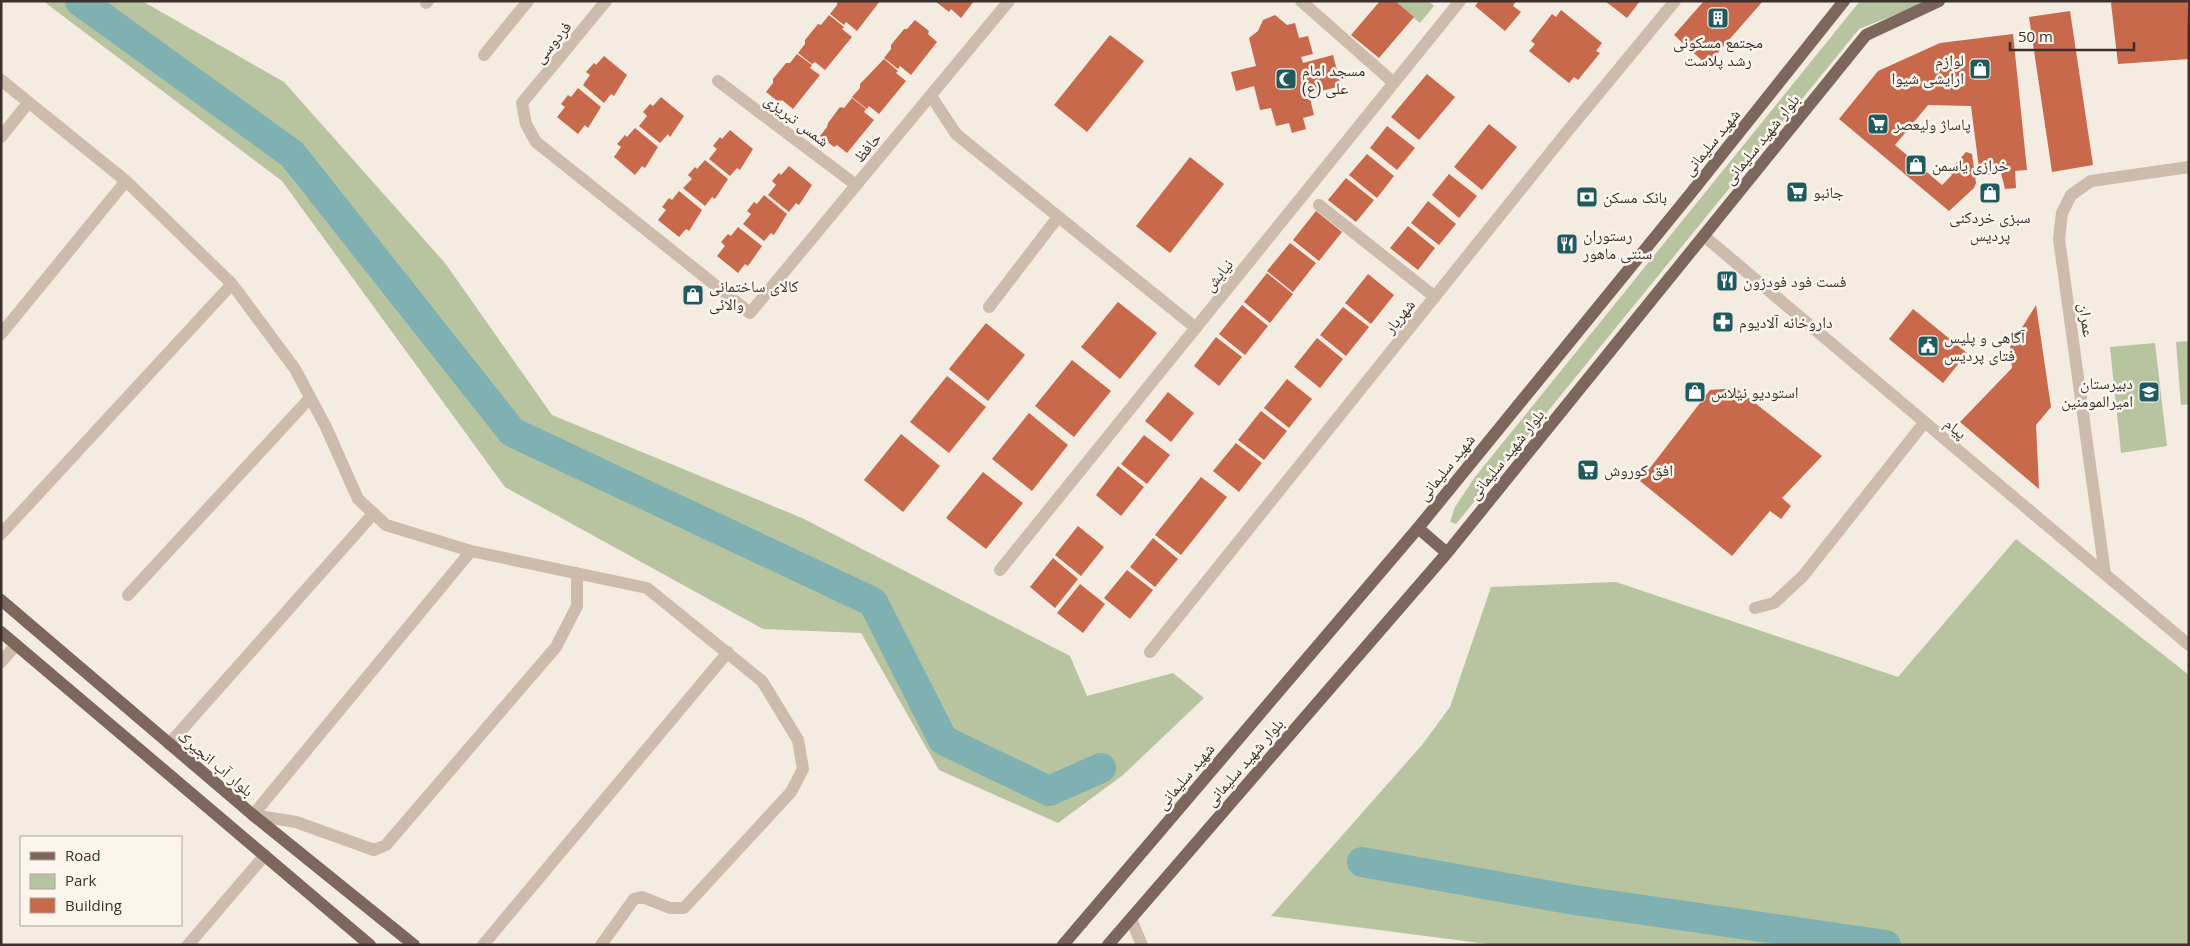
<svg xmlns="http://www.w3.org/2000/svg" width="2190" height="946" font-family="'Open Sans','Noto Naskh Arabic',sans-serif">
<rect width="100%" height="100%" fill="#f4ebe1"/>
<path fill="#b8c4a0" d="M43,1H142L284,82L445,263L552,415L802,518L1070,656L1087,696L1173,673L1204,698L1123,775L1058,823L939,770L861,633L763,629L505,487L282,181Z
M1393,1H1429L1434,6L1420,23Z
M1860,1H1923L1922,4L1859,29L1456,524L1450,522L1455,507L1475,477Z
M2189,341V404L2181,405L2176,342Z
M2155,343L2167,446L2121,453L2110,347Z
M2016,539L2189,675V945H1495L1271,916L1422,745L1450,707L1491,587L1616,582L1898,677Z"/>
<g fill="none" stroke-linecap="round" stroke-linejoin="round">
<path stroke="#7fb0b2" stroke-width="30" d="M80,1L292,154L512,432L873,602L943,740L1049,791L1101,768
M1362,862L1574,900L1886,945"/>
</g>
<path fill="#c8694b" d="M837,1H880L857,31L846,22L844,25L830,14L837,5Z
M935,1H974L961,18L951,9L949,12Z
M1380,1H1395L1414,17L1379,58L1351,35Z
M1479,1H1516L1513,6L1521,12L1505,31L1475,6Z
M1605,1H1640L1627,18Z
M1704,1H1763L1707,65L1674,35Z
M2115,1H2187L2189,59L2118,64L2111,3Z
M1561,10L1602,43L1596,51L1600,53L1578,80L1574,77L1569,83L1529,51L1535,44L1531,41L1552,14L1556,17Z
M2070,11L2093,165L2052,172L2029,17Z
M829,15L844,27L842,29L852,37L825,70L815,62L812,64L798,53L805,44V40L818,24L821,25Z
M1275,15L1287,25L1295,23L1299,38L1308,36L1313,54L1301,57L1303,63L1333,55L1341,86L1309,94L1314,115L1303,118L1306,129L1292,133L1289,123L1276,126L1271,108L1260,110L1254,86L1236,91L1231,72L1256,66L1249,38L1258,31L1263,20Z
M915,20L929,31L928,34L937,42L911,75L900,66L898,69L884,58L891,49V45L904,29H907Z
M2013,34L2027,170L2015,171L2016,188L2005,189L2001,173L1980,176L1971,106L1928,105L1895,145L1942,185L1952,175L1949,171L1966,152L1972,154L1976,183L1974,188L1949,211L1839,119L1878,71L1940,43Z
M1110,35L1144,61L1087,132L1054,105Z
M797,54L812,65L810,68L820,75L793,109L782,100L780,103L766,92L773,83V79L786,63H790Z
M604,56L627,75L614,96L611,94L604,103L583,85L590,75L586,72L594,63L596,65Z
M884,59L898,71L896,73L906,81L879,114L869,106L867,109L852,97L860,88V84Z
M1427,74L1455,97L1419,140L1391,117Z
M578,88L601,107L588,128L585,125L578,134L557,117L565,107L561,104L568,95L571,97Z
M661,97L684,116L670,137L668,134L660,143L639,126L647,116L643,112L650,104L653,106Z
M852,98L866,109L864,112L874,120L847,153L837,145L834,147L820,136L827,127L828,123L840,107L844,108Z
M1489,124L1517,147L1482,190L1454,167Z
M1387,126L1415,148L1397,170L1370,148Z
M635,128L658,147L645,168L642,166L635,175L614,157L621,147L617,144L625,135L627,137Z
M730,130L753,149L740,170L737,168L730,176L709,159L717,149L713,146L720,137L722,139Z
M1367,154L1394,176L1377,198L1349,175Z
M1190,157L1224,184L1170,253L1136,226Z
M705,160L728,179L715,199L712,197L705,206L683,188L692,179L688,175L695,167L697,169Z
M789,166L812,185L799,205L796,203L789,212L768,195L776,185L772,181L779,173L781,175Z
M1449,174L1477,196L1459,218L1432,195Z
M1346,178L1374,200L1356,222L1328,200Z
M679,191L702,210L689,231L686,229L679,237L658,220L666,210L662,207L669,198L672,200Z
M764,195L787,214L774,235L771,233L764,241L743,224L751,214L747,211L754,202L757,204Z
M1428,201L1456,224L1439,245L1411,223Z
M1316,211L1342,232L1319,261L1293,240Z
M1408,226L1435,248L1418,270L1390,248Z
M738,227L762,246L748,266L745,264L738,273L717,256L725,246L721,242L728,234L731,236Z
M1290,243L1316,263L1293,292L1267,271Z
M1267,273L1293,294L1270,323L1244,302Z
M1368,274L1394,295L1371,324L1345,303Z
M1118,302L1157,333L1120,379L1081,347Z
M1242,305L1268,326L1245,355L1219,334Z
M2036,305L2051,407L2036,425L2039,489L1960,422L2012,368L2010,347Z
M1343,307L1369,327L1346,356L1320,335Z
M1913,309L1967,353L1943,383L1889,339Z
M986,323L1025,355L988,401L949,369Z
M1216,337L1242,357L1219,386L1194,366Z
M1317,338L1343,359L1320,388L1294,367Z
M1072,360L1111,391L1074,437L1035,406Z
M947,376L986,407L949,453L910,422Z
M1287,379L1312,399L1289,428L1264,408Z
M1736,388L1822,456L1782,498L1791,506L1781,519L1770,511L1732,556L1640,481L1710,390Z
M1168,392L1194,413L1171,442L1145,421Z
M1261,411L1287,431L1264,460L1238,440Z
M1029,413L1068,445L1032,491L992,459Z
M901,434L940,466L903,512L864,480Z
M1144,435L1170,455L1147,484L1121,464Z
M1236,443L1262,463L1239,492L1213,471Z
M1118,466L1144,487L1121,516L1096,495Z
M983,472L1023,503L986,549L946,518Z
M1201,477L1227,497L1181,555L1155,535Z
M1078,526L1104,547L1081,576L1055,555Z
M1153,538L1178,559L1155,587L1130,567Z
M1053,558L1078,579L1055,608L1030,587Z
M1127,570L1153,590L1130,619L1104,598Z
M1080,584L1105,604L1083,633L1057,613Z"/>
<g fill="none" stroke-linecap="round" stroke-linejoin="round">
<path stroke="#cdbbac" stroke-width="12" d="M606,1L522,103L526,124L536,142L750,313L1009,1
M1301,1L1394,83
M426,3L428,1
M484,55L528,1
M1,80L126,181L232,284L295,369L326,427L358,499L386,525L471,551L647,588L762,681L798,740L803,769L791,792L684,908H670L642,897L634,899L601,945
M718,81L856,185
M931,96L956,134L1196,328
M1,137L28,103
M1319,205L1435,297
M1704,236L2189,645
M989,307L1058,217
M1,334L126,181
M1,534L232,284
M1000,570L1460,1
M2105,574L2059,239L2062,213L2071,195L2091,181L2189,167
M128,595L309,399
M1755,608L1774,603L1803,576L1924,423
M1150,652L1566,133L1675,1
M1,662L16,645
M169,744L374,513
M253,815L296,822L374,850L386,845L556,647L577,606V573
M253,815L471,551
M1131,919L1142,945
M188,945L265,855
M483,945L728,652"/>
<path stroke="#7d675c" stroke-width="12" d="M1418,528L1447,553
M1,600L253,815L414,945
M1,632L370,945
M1063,945L1418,528L1691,193L1844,1
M1108,945L1447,553L1866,35L1939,1"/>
</g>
<defs>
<g id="building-square" transform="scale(1.125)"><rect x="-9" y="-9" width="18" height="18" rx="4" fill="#1f5a5e" stroke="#fbf5ee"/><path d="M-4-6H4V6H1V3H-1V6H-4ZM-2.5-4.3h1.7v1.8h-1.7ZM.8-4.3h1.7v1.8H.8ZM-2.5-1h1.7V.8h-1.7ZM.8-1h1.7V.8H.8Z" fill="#fff"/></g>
<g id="shop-square" transform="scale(1.125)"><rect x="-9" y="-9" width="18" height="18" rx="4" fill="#1f5a5e" stroke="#fbf5ee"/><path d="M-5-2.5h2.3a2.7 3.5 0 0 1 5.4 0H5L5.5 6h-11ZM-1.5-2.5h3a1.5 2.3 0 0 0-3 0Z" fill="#fff"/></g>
<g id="mosque-square" transform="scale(1.125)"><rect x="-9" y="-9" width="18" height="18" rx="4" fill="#1f5a5e" stroke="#fbf5ee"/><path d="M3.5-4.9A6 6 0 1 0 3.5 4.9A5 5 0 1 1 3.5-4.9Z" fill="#fff"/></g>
<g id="supermarket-square" transform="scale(1.125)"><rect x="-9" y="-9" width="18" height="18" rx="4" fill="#1f5a5e" stroke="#fbf5ee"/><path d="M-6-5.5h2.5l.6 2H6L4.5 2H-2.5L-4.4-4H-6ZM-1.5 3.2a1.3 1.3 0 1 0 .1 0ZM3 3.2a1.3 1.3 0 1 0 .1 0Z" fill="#fff"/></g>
<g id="bank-square" transform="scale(1.125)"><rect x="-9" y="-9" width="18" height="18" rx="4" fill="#1f5a5e" stroke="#fbf5ee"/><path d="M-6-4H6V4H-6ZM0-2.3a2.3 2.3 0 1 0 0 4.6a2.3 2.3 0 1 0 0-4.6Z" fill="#fff"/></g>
<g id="restaurant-square" transform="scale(1.125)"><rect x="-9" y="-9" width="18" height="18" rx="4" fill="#1f5a5e" stroke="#fbf5ee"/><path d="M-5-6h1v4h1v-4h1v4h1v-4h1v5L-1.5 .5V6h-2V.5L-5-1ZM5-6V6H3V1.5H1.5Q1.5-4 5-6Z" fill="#fff"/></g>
<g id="pharmacy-square" transform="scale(1.125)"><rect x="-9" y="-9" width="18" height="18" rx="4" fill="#1f5a5e" stroke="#fbf5ee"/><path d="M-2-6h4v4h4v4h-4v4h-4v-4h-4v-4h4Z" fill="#fff"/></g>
<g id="civic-square" transform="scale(1.125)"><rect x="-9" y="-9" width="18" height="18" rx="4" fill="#1f5a5e" stroke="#fbf5ee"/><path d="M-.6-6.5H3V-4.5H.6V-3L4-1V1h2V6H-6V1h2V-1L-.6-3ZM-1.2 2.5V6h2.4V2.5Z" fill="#fff"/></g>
<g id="school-square" transform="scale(1.125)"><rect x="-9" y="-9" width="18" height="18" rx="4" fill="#1f5a5e" stroke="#fbf5ee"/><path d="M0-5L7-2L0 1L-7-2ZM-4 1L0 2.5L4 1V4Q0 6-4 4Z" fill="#fff"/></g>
</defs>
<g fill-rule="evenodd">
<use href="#building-square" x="1718" y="18"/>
<use href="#shop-square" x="1980" y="69"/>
<use href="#mosque-square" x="1286" y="79"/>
<use href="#supermarket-square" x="1878" y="124"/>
<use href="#shop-square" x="1916" y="165"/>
<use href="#supermarket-square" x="1797" y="192"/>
<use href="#shop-square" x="1990" y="193"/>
<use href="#bank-square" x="1587" y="197"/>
<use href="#restaurant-square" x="1567" y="244"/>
<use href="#restaurant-square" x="1727" y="281"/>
<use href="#shop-square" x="693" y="295"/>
<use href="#pharmacy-square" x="1723" y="322"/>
<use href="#civic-square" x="1928" y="346"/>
<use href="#shop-square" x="1695" y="392"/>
<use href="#school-square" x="2149" y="392"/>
<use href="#supermarket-square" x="1588" y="470"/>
</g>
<g text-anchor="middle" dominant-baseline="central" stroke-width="5" stroke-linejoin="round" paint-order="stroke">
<g font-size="16" fill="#3b302b" stroke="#fbf5ee">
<text transform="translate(552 42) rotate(-50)">فردوسی</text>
<text transform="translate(797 120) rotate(37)">شمس تبریزی</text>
<text transform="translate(1761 139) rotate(-51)">بلوار شهید سلیمانی</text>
<text transform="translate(1711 142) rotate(-51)">شهید سلیمانی</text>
<text transform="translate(867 147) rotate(-50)">حافظ</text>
<text transform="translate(1218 275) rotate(-51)">نیایش</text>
<text transform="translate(1399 316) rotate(-51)">شهریار</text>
<text transform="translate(2087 320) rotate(82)">عمران</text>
<text transform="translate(1956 428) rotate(40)">پیام</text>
<text transform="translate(1506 454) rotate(-51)">بلوار شهید سلیمانی</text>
<text transform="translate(1446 467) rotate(-51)">شهید سلیمانی</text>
<text transform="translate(1244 762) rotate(-49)">بلوار شهید سلیمانی</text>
<text transform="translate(216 763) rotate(40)">بلوار آب انجیرک</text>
<text transform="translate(1185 776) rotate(-50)">شهید سلیمانی</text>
</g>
<g font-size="16" fill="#3b302b" stroke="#fbf5ee" text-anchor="start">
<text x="1718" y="42" text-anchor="middle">مجتمع مسکونی<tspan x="1718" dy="18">رشد پلاست</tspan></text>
<text x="1964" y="60" text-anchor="end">لوازم<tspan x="1964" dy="18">ارایشی شیوا</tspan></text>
<text x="1302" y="70">مسجد امام<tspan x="1302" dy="18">علی (ع)</tspan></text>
<text x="1894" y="124">پاساژ ولیعصر</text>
<text x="1932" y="165">خرازی یاسمن</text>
<text x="1813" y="192">جانبو</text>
<text x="1603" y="197">بانک مسکن</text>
<text x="1990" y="217" text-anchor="middle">سبزی خردکنی<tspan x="1990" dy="18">پردیس</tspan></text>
<text x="1583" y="235">رستوران<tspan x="1583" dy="18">سنتی ماهور</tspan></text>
<text x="1743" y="281">فست فود فودزون</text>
<text x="709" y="286">کالای ساختمانی<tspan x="709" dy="18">والائی</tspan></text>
<text x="1739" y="322">داروخانه آلادیوم</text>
<text x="1944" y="337">آگاهی و پلیس<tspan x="1944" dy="18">فتای پردیس</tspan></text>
<text x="2133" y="383" text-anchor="end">دبیرستان<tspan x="2133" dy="18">امیرالمومنین</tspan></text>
<text x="1711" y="392">استودیو نیلاس</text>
<text x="1604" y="470">افق کوروش</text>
</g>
</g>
<rect width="2190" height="946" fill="none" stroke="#3b302b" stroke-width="5"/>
<rect x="20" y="836" width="162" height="90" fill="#fbf5ee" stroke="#aea6a0"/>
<rect x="30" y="852" width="25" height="8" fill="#7d675c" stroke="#aea6a0"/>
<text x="65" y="861" font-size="15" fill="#3b302b">Road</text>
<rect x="30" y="874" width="25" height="15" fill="#b8c4a0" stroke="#aea6a0"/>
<text x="65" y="886" font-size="15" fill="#3b302b">Park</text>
<rect x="30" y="898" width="25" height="15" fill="#c8694b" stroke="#aea6a0"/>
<text x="65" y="911" font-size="15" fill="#3b302b">Building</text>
<path d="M2010 42v8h124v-8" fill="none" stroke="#3b302b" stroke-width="2.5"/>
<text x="2018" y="42" font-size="15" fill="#3b302b" stroke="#fbf5ee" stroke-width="4" paint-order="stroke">50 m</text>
</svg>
